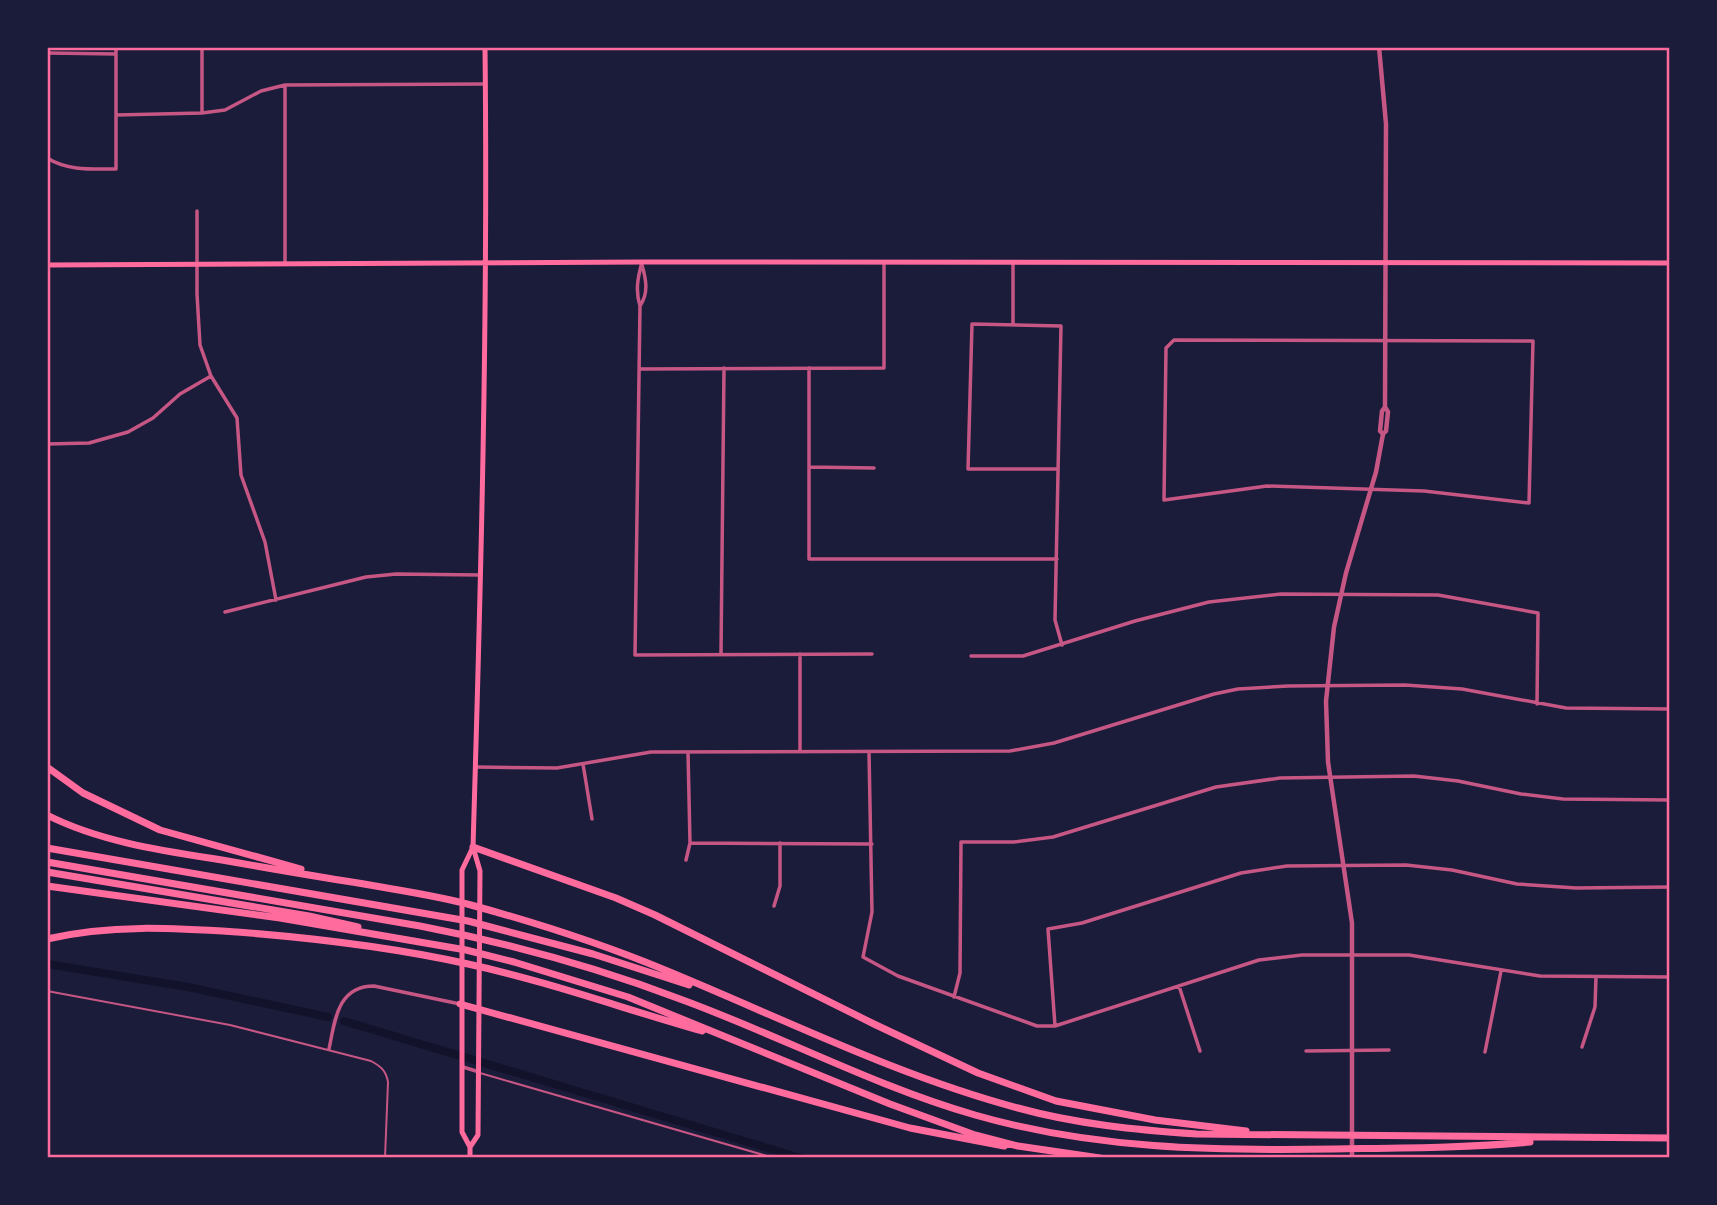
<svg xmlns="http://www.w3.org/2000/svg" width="1717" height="1205" font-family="Poppins,sans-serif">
<rect width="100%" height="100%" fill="#1b1b3a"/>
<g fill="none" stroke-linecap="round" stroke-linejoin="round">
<path stroke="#12122b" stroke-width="8" d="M47,964L188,987L328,1017
M344,1021L801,1158"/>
<path stroke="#c65784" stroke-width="2" d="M47,991L230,1025L371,1061C380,1066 386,1070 388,1082L385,1158
M480,1073L774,1158"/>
<path stroke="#c65784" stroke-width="3.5" d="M47,53L116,54
M202,113V47
M116,115L202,113L225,110L261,91L285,85L485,84
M47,158C68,171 92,169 116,169V47
M197,211V294L200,345L211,376L237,418L241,475L265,542L276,600
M642,262C638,277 635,290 640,306L635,655L872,654
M1013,262V324
M285,263V85
M640,306C649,293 646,279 642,265
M1174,340L1533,341L1529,503L1424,491L1267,486L1164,500L1166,348Z
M809,368V559H1057
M639,369L884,368V263
M47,444L89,443L128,432L153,418L180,394L211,376
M809,467L874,468
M1058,469H968L972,324L1061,326L1055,620L1062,645
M225,612L366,577L396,574L480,575
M721,653L724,368
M800,654V752
M971,656H1023L1135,621L1209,602L1281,594L1438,595L1538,613L1537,704
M869,752L872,912L863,957L898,976L1037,1026H1055L1259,960L1302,955H1409L1540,976L1670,977
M583,764L592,819
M476,767L557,768L651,752L1010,751L1054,743L1214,694L1238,689L1288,686L1405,685L1462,689L1566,708L1670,709
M690,843L872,844
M686,860L690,843L688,752
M774,906L780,886V843
M1179,986L1200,1051
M954,997L960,973L961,842H1014L1053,837L1216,787L1280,778L1414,776L1458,781L1521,794L1563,799L1670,800
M1055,1026L1048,929L1082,923L1241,873L1287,866L1406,865L1452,870L1517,884L1576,888L1670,887
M1582,1047L1595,1007L1596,977
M329,1049C335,1021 337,986 374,986L460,1004
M1306,1051L1389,1050
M1485,1052L1501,971
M463,1067L479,1072"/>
<path stroke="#c65784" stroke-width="4.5" d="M1383,434L1380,431L1382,411L1385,407
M1352,1158V923L1328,762L1326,701L1334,627L1346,573L1376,472L1383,434L1386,431L1388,412L1385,407L1386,124L1379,47"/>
<path stroke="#ff6b9d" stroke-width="5" d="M47,265L642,262L1670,263
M470,1147L462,1132V870L473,847
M470,1158V1147L478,1135L480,871L473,847C481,581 488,314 485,47"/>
<path stroke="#ff6b9d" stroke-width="7" d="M47,767L83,793L160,830L301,869
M47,815C100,842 164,851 222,860C267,868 313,876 358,883C396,890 434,895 471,905C537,923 602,944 665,970C782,1018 895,1075 1018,1108C1076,1124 1136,1130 1197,1134L1670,1138
M473,847L616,898L655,915L876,1025L978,1073L1056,1101L1155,1120L1246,1131
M47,848L468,921L593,954L689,985
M47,862L420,926C508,943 596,967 680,999C779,1035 874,1086 975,1115C1093,1149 1213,1151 1335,1149C1400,1148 1465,1148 1530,1142
M47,872L309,916L358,927
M47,886L280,918L466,950L514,962L628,997L890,1104L975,1135L1018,1146L1100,1158
M47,939C110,924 173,928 237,932C314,938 392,947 468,964C547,981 624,1009 702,1031
M460,1004L910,1128L1004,1146"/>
</g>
<rect width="1717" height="1205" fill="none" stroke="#1b1b3a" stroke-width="98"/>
<rect x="49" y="49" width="1619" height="1107" fill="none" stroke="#ff6b9d" stroke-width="2.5"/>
</svg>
